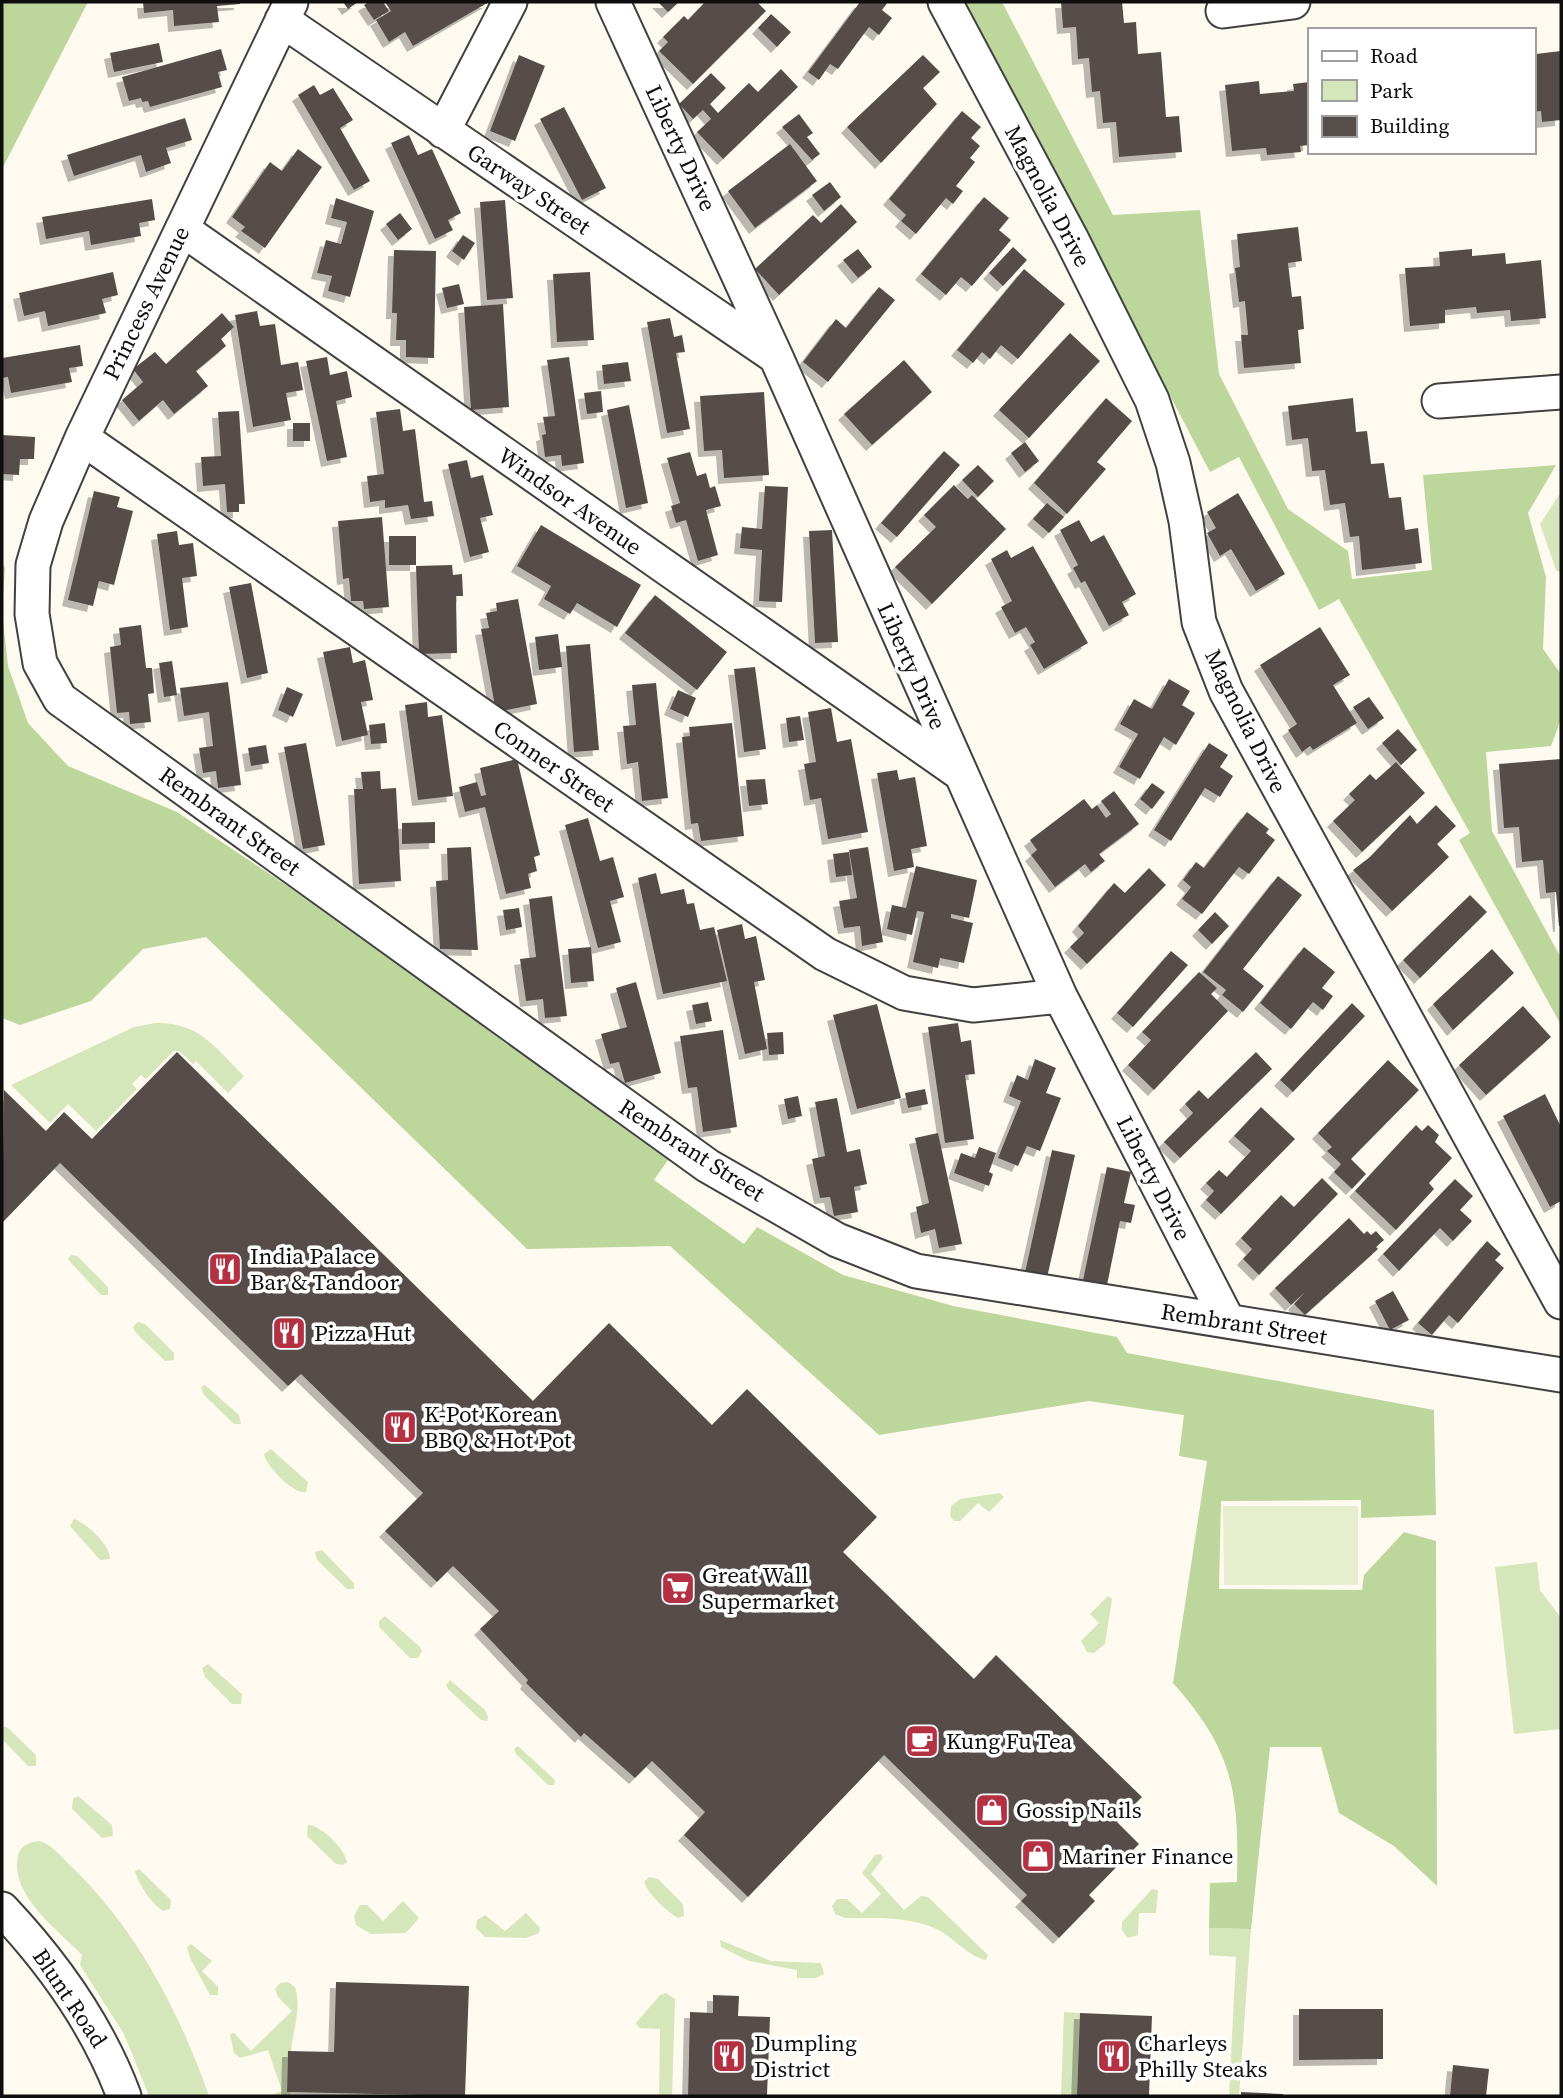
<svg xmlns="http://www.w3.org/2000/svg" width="1563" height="2098" font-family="'Source Serif 4',serif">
<defs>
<filter id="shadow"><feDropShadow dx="-6" dy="6" stdDeviation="0" flood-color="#0004"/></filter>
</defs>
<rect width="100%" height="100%" fill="#fefaf0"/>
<path fill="#d6e6bb" d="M1561,492V573L1556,570L1540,524Z
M156,1023C201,1023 214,1047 244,1076L228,1093L196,1061L193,1064L179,1051H174L146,1079L141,1075L132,1084L137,1089L96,1131L68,1104L50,1123L11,1085L134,1027Z
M71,1255L77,1256L108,1287V1295H101L72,1264L68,1259Z
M138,1322L145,1324L174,1353V1360L165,1361L135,1332L133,1327Z
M205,1385L239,1415L241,1424H234L204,1395L201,1387Z
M271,1449L308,1482L306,1492C294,1495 266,1466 264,1454Z
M1000,1493L1004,1497L989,1512L978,1503L960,1521H954L950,1516L951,1506L960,1499Z
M74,1519C87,1523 111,1546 110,1559L100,1560L70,1526Z
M322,1550L354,1583V1589H347L317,1560L315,1552Z
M1537,1562L1540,1590L1561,1618V1729L1514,1734L1495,1567Z
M1108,1596L1112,1599L1105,1644L1094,1653L1087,1652L1081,1641L1099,1623L1090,1614Z
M385,1616L420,1647L422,1651L418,1658H410L379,1627V1621Z
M208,1664L242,1694L241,1704H232L205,1677L202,1668Z
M450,1680L485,1710L488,1717L487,1721L481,1720L448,1689L446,1685Z
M2,1726L8,1728L36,1755V1766H28L2,1739Z
M518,1746L555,1780L554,1785H548L516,1754L514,1749Z
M78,1796L112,1825L113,1836L102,1838L72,1809L73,1799Z
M308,1825C321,1825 345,1849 347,1862L343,1865L336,1864L307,1836Z
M39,1841C52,1844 62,1858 72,1867C137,1930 179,2011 209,2096H149L124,2034L80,1965L82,1955C58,1930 9,1895 18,1856C20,1846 29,1842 39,1841Z
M881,1854L883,1858L871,1874L904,1910L921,1896L928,1897L988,1955L986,1960C968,1957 952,1935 934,1928C907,1916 874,1918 845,1918L835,1914L832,1906L837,1899H847L862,1913L881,1894L862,1873L875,1855Z
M139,1869L171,1900L170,1909L163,1911C152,1904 138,1884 135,1871Z
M649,1877L658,1879L683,1904L684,1916L678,1918C666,1911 648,1894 644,1882Z
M1152,1889L1158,1890L1156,1913H1139L1138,1935L1128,1938L1122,1930V1922Z
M403,1901L419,1918L406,1933L371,1934L356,1925L354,1916L360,1905H367L383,1921Z
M526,1913L540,1928L539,1933L526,1938L485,1937L476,1928L477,1920L485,1915L505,1931Z
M1209,1928L1251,1929L1239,2096H1229L1236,1957L1209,1955Z
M720,1940L771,1961L821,1963L824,1974L816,1978H797V1970L749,1961L721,1947Z
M191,1944L212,1961L202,1971L218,1987V1995H210L190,1958L187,1947Z
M288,1982L295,1987C302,2008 293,2030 291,2051L288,2052L287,2092H290V2096H269L282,2091L268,2050L240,2058L234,2053L230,2034L234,2033L251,2051L292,2011L278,1997L275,1989L280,1983Z
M666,1993L675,1999L672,2096H659L660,2029L639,2028L636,2023L660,1995Z
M1064,2012L1080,2013L1077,2096H1061Z"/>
<path fill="#bcd69c" d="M2,2H88L2,169Z
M964,2H1002L1113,215L1200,210L1219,374L1288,509L1348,551L1352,579L1432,570L1423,475L1556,465L1528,513L1546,577L1543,649L1561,674V719L1551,746L1486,752L1492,831L1561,958V1025L1459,840L1470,833L1339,599L1319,610L1239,457L1210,472Z
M2,563L5,568L2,611L8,666L28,723L68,766L177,812L301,895L668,1160L654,1180L744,1244L757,1227L843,1275L953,1306L1117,1337L1127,1353L1434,1410L1436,1515L1361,1518V1500L1221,1501L1219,1589L1362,1590L1364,1575L1404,1532L1436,1541L1437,1886L1394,1846L1339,1813L1321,1747H1270L1251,1929L1209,1928L1210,1883L1237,1882C1239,1792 1234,1752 1173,1683L1207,1461L1179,1456L1184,1415L1089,1401L879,1435L670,1246L527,1249L206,937L143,949L91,1001L20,1025L2,1018Z"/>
<path fill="#e6eecd" d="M1223,1506H1358V1585H1224Z"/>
<path fill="#564e4b" filter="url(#shadow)" d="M143,2H240V4L217,6L219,22L174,26L173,10L144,13Z
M343,2H358L348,9Z
M369,2H383L389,11L374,20L364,5Z
M385,2H489L413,46L405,32L389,42L376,20L391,11Z
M658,2H679L668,12Z
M705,2H757L766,11L693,84L659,51L668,42L663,37L684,16L688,20Z
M860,2H888L882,10L892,18L879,35L869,27L838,69L830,64L819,80L808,72Z
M1061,2H1122L1124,23L1136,22L1138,54L1161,52L1166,117L1179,116L1182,152L1119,157L1116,122L1103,123L1100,91L1092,92L1089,58L1078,59L1076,27L1063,28Z
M771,14L791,32L777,47L758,28Z
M159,43L163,62L114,72L110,53Z
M221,49L227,70L218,72L222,87L150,107L148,101L142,102L141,98L129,101L122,77Z
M1533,49L1536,54L1561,51V120L1542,122L1541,111L1533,112Z
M519,55L545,66L515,141L490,131Z
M923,55L940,72L923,88L937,104L881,163L847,127Z
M781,69L798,87L723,159L697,132L711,119L703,110L693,119L679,104L711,73L726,88L710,104L718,113L749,83L758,92Z
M1259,81L1260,94L1294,91L1293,84L1309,82V145L1300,146L1301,152L1267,155L1266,148L1232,151L1225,85Z
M314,85L320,95L333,88L353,120L340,128L370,181L354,190L298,95Z
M564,107L606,188L582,200L540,119Z
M962,111L981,127L971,138L980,146L970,158L975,162L956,186L963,191L953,204L946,198L916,234L901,221L906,215L889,199Z
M799,114L813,133L807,137L820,154L812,160L782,127Z
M185,118L192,140L166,148L171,163L146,172L141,155L74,176L67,155Z
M409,135L418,155L432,149L461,213L448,220L453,230L435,239L391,143Z
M790,144L817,181L755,228L728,191Z
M298,149L322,167L265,248L241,231L245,227L232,217L270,162L282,171Z
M830,182L841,197L824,211L812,195Z
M984,197L1009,218L999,230L1011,240L972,286L961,277L946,295L921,274Z
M336,198L374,211L350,297L328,291L332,276L317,273L326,240L341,244L347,222L331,218Z
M152,199L155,220L139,223L141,236L91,245L89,231L46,239L42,217Z
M505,200L513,298L487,300L480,202Z
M841,204L857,222L779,295L755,269L813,215L821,223Z
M400,213L412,229L398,240L386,224Z
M1298,227L1302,261L1288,263L1292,297L1301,296L1304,329L1298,330L1301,363L1244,368L1241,335H1248L1245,301L1239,302L1235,268L1240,267L1237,234Z
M463,235L475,243L464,260L452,251Z
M1013,247L1027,260L1003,286L989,273Z
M858,249L872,267L858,278L843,260Z
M1472,249V256L1505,253L1506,264L1541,260L1546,318L1511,321L1510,310L1477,313L1476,307L1445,310V323L1410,326L1405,268L1440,266L1439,252Z
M394,250L436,251L434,358L406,357V340H396L397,313H392Z
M1024,269L1065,304L1018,359L1001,345L990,359L982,352L973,363L957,350Z
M113,272L118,295L102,299L106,313L48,326L45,311L24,316L19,293Z
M590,272L594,340L557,342L553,274Z
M459,284L464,304L447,308L442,288Z
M879,287L895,300L828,382L803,362L836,319L846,328Z
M503,304L509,407L471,410L464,307Z
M257,311L260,326L275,324L281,365L298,362L303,390L286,393L291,420L253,427L235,315Z
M222,313L234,327L221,339L226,346L196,371L208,386L174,414L163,400L139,421L122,400L143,382L133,369L155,352L166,364Z
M670,318L674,337L682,335L685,352L676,353L690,429L667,433L647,322Z
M1070,333L1100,361L1029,438L999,410Z
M80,345L83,366L69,368L72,382L11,393L8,377L2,378V358Z
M327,357L330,375L347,371L352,397L336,401L347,457L327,461L306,361Z
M569,357L584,463L562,466L561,455L545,457L542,435L546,434L543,417L555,416L547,360Z
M904,360L932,392L872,445L844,414Z
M628,362L631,381L604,384L602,365Z
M601,391L603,412L587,414L584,393Z
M764,392L769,475L724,478L722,450L704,451L700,396Z
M1106,398L1132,421L1097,462L1106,469L1067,514L1034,483Z
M1353,398L1356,432L1367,431L1371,464L1384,463L1389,498L1401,497L1405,530L1418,528L1422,563L1362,570L1359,536L1350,537L1345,503L1330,505L1325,470L1312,471L1308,438L1292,440L1288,406Z
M629,405L648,503L626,508L607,410Z
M400,409L403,431L415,429L424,502L432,501L434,516L411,519L408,505L385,508V500L370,502L367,476L384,474L376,412Z
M239,411L245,504H239V512H227L225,484L203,486L201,457L221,456L218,412Z
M293,423H310V441H293Z
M2,435L35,437L34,459H20L19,475L2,474Z
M1025,442L1039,461L1025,472L1011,453Z
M944,451L960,465L897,537L881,523Z
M690,452L697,476L706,473L710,488L715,486L721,506L706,510L718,555L698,561L686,520L676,523L671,506L680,503L667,458Z
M467,460L471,478L483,475L493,515L480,518L489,552L470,557L448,464Z
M978,465L994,481L978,497L962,480Z
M954,485L968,499L972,495L1006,529L932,604L895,567L936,527L924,515Z
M765,486L788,487L782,602L759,601L762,550L740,548L742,527L762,529Z
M94,491L120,497L117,507L133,511L114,585L99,581L93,606L68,600Z
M1238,493L1285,574L1256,591L1231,549L1220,556L1207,533L1216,528L1207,512Z
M1047,503L1064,517L1049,533L1033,519Z
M382,517L389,607L364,609L363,601H351L349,578L343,579L338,521Z
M1079,520L1091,542L1104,535L1136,594L1122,602L1129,615L1109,626L1085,581L1081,583L1073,568L1078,565L1060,530Z
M541,525L641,585L617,627L577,603L570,614L544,599L551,586L517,566Z
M832,530L838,642L815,643L809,531Z
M177,531L179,545L193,543L197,576L182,578L188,627L170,630L157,534Z
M389,536H416V565H389Z
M1033,546L1088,643L1044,669L1030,645L1035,642L1026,627L1015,633L1001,607L1012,601L991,559L1007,550L1011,558Z
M452,565L453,575L462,574L463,596H456L457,653L419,654L416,566Z
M251,583L268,673L247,678L229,587Z
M655,595L727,652L697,690L625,633Z
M518,599L537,704L496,712L481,629L489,628L486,613L497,611L496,603Z
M141,625L146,668H152L154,693L148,694L151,722L130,724L129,712L117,713L110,647L121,645L119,628Z
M1320,627L1350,675L1333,685L1357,723L1313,750L1310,746L1302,752L1288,730L1297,724L1260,665Z
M558,634L562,667L539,670L535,637Z
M590,644L599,750L574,752L566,646Z
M350,647L353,663L365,660L373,700L361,702L368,735L342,741L323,652Z
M172,661L177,695L164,697L159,663Z
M755,667L766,749L744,752L734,669Z
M1169,679L1190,691L1182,705L1195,713L1176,745L1164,737L1140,779L1119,767L1138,734L1120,724L1134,699L1152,709Z
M228,682L241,785L218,788L216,771L203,773L199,748L213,746L209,712L184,716L180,688Z
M656,683L668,798L642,801L638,762L627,764L623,726L636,725L632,685Z
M287,687L303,694L293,717L278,710Z
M678,690L696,698L688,717L670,709Z
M1369,697L1384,718L1368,729L1353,707Z
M427,702L428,717L442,715L453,796L418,800L405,705Z
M831,708L837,742L851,739L868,832L828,839L821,798L810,800L804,764L816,762L808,712Z
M800,716L804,740L789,742L786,718Z
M385,723L387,743L371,744L369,725Z
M732,723L744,836L701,841L698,823L691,824L682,737L690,736L689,727Z
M1398,729L1417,750L1401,765L1382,743Z
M306,743L325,845L303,849L284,747Z
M1209,743L1228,755L1220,767L1233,776L1220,797L1205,788L1171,841L1154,830Z
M266,745L269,763L251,766L248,748Z
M517,759L540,855L534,857L537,871L528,874L531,888L506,894L485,807L465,812L459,787L477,782L481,796L486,795L480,768Z
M1561,759V926H1559L1556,892L1546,893L1543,860L1522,862L1519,827L1504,828L1499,764Z
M1396,762L1425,793L1362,852L1333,821L1355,800L1349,794L1370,774L1376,780Z
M897,770L899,780L915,777L927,846L911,849L914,867L894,871L877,773Z
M380,771L381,789L396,788L401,881L359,884L354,789H363L361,772Z
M765,779L768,804L749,806L746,780Z
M1152,783L1165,792L1152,809L1140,799Z
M1114,791L1139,824L1099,854L1105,861L1091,872L1085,864L1055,887L1031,855L1037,850L1030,840L1084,799L1092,809L1097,805L1106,818L1111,814L1101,801Z
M1436,805L1456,826L1437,844L1449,857L1392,911L1353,870L1370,857L1410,815L1417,824Z
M1247,812L1269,829L1266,833L1275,840L1249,874L1239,867L1202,914L1182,899L1191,887L1183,880L1196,862L1204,868Z
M588,818L600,861L613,857L624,897L610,901L621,942L598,948L565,825Z
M435,822V843L402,844V823Z
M471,847L478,950L440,949L436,881L448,880L447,848Z
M868,847L883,942L862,946L860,926L844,928L839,901L857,898L849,850Z
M849,852L852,875L836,877L833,854Z
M916,866L977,880L969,918L951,914V918L973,923L964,963L940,958L938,968L913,962L924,912L917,911L912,935L887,929L892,905L906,908Z
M1149,868L1166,885L1087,964L1070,947L1084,933L1078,926L1114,883L1125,893Z
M656,873L661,894L684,889L687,904L694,903L700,930L714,927L727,981L663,994L638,878Z
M1278,876L1302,895L1243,969L1264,986L1243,1012L1222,995L1226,990L1203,972Z
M1470,895L1487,912L1420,978L1403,960Z
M552,896L567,1016L545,1018L543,999L526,1001L520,959L536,957L529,899Z
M519,908L522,927L506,930L503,910Z
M1215,912L1229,926L1212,944L1198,930Z
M742,924L745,939L756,936L765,980L754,982L767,1049L745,1054L717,930Z
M591,947L594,981L571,983L568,949Z
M1304,947L1335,972L1322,988L1333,996L1323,1010L1313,1002L1291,1029L1260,1003Z
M1492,949L1514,973L1453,1030L1433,1004Z
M1171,951L1188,965L1133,1027L1117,1013Z
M1199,972L1217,988L1211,994L1228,1011L1154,1090L1128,1065L1151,1040L1142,1032Z
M636,982L661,1073L625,1083L619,1062L610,1064L601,1034L627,1027L616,988Z
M708,1002L712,1021L696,1024L692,1005Z
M1352,1003L1365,1016L1293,1092L1280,1080Z
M877,1004L901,1098L857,1109L833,1015Z
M1523,1006L1551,1037L1486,1095L1459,1065Z
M958,1023L961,1042L971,1040L975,1074L965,1075L974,1139L945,1143L928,1027Z
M723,1030L737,1127L703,1132L697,1087L688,1088L680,1036Z
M783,1032L784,1054L769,1055L767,1033Z
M177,1052L533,1401L609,1323L712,1425L747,1389L877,1517L843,1552L974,1679L996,1655L1142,1797L1117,1822L1139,1844L1089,1895L1095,1901L1059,1938L1021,1901L1027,1895L884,1755L748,1897L684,1835L705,1812L652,1761L635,1778L584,1733L581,1737L526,1683L528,1680L480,1629L499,1611L453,1566L437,1582L385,1531L423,1493L301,1374L288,1386L60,1163L2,1223L4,1090L46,1131L64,1112L92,1139Z
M1256,1052L1272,1069L1180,1158L1164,1142L1193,1113L1185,1104L1199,1090L1208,1099Z
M1035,1059L1056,1068L1046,1093L1061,1098L1040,1151L1027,1146L1018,1166L998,1158L1021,1101L1009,1096L1017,1075L1028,1080Z
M1388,1060L1419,1090L1351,1159L1366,1174L1352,1189L1334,1172L1341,1164L1327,1151L1332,1147L1318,1133Z
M925,1089L928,1104L908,1108L905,1093Z
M1545,1094L1561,1127V1201L1550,1207L1503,1116Z
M798,1096L802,1116L788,1119L784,1099Z
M837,1098L847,1152L860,1149L867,1184L854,1187L858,1212L834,1216L830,1197L820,1198L812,1159L825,1156L815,1102Z
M1261,1107L1295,1139L1221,1214L1206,1200L1214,1191L1206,1183L1219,1170L1227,1177L1251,1151L1234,1136Z
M1416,1125L1422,1131L1428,1125L1439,1135L1435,1142L1452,1158L1429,1183L1434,1189L1396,1230L1355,1191Z
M938,1133L962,1244L939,1248L935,1229L921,1233L916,1207L929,1203L915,1138Z
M979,1147L996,1153L989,1172L993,1174L989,1186L954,1173L961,1153L975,1158Z
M1052,1150L1075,1155L1046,1282L1024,1277Z
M1107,1167L1131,1172L1124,1203L1135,1205L1131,1223L1120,1221L1107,1285L1083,1280Z
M1322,1178L1338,1194L1259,1275L1243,1259L1252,1249L1241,1238L1281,1195L1294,1207Z
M1455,1179L1473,1196L1460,1210L1472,1221L1453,1241L1440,1228L1399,1271L1383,1254Z
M1349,1218L1364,1234L1367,1231L1371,1235L1376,1231L1384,1240L1376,1247L1378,1249L1305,1315L1294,1304L1305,1292L1291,1305L1275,1288Z
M1487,1241L1501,1254L1495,1260L1504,1268L1458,1323L1449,1315L1432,1335L1418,1323Z
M1393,1291L1409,1320L1390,1330L1375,1301Z
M336,1982L469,1986L465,2096L287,2092L288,2051L334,2052Z
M713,1995L739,1996L738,2016L770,2017L767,2096H688L690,2012L713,2013Z
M1299,2009H1383V2059L1299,2060Z
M1080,2013L1152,2016L1149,2096H1077Z
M1453,2065L1489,2069L1486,2096H1450Z
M1241,2092L1283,2094V2096H1241Z"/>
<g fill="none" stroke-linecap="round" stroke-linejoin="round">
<g stroke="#414141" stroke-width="37">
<path id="minor" d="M291,2L82,438L46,521L33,565L32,614L40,663L60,699L708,1166L837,1240L916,1271L1561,1375
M613,2L776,357L1060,996L1228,1321
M945,2L1071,238L1152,400L1173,463L1186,521L1199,622L1226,691L1561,1302
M1223,11L1293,2
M282,20L776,357
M443,131L510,2
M182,229L957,771
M1439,401L1561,392
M82,438L825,954L904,993L973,1005L1060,996
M2,1909C54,1964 97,2024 124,2096"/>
</g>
<use href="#minor" stroke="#fff" stroke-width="33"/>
</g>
<defs>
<g id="restaurant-square" transform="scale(1.75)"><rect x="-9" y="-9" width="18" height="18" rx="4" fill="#b43043" stroke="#fff"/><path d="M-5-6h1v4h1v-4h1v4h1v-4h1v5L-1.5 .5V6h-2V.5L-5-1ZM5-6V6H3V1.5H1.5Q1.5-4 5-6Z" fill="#fff"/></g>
<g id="supermarket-square" transform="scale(1.75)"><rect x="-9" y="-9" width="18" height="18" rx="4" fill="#b43043" stroke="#fff"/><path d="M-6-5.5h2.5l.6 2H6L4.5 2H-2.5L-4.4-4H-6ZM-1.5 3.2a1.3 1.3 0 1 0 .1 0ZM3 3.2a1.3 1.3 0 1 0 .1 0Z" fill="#fff"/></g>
<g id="cafe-square" transform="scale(1.75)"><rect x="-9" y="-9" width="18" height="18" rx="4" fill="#b43043" stroke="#fff"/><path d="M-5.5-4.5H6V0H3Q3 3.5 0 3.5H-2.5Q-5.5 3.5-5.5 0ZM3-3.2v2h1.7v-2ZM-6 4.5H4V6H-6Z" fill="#fff"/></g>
<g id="shop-square" transform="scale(1.75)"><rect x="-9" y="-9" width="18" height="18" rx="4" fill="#b43043" stroke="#fff"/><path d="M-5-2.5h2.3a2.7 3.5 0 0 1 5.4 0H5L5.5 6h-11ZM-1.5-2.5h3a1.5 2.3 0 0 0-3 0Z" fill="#fff"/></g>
</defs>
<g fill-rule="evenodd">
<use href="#restaurant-square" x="225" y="1269"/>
<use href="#restaurant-square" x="289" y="1333"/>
<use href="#restaurant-square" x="400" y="1427"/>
<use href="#supermarket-square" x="678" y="1588"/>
<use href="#cafe-square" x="922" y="1741"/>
<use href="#shop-square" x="992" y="1810"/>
<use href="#shop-square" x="1038" y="1856"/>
<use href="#restaurant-square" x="729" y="2056"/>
<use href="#restaurant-square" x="1114" y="2056"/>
</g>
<g text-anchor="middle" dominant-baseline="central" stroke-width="7" stroke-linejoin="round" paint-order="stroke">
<g font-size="23" fill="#0e0e0e" stroke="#fff">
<text transform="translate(681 148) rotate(65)">Liberty Drive</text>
<text transform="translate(529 189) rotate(34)">Garway Street</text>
<text transform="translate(1048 196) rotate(62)">Magnolia Drive</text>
<text transform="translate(146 303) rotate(-64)">Princess Avenue</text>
<text transform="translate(570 501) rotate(35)">Windsor Avenue</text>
<text transform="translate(912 666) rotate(66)">Liberty Drive</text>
<text transform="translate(1246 721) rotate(64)">Magnolia Drive</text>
<text transform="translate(554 766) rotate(35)">Conner Street</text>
<text transform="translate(230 821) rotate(36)">Rembrant Street</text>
<text transform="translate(692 1150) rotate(33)">Rembrant Street</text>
<text transform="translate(1154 1178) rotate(63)">Liberty Drive</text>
<text transform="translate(1244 1324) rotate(9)">Rembrant Street</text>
<text transform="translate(70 1998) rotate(56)">Blunt Road</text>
</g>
<g font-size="23" fill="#0e0e0e" stroke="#fff" text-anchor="start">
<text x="250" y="1256">India Palace<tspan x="250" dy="26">Bar &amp; Tandoor</tspan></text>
<text x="314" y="1333">Pizza Hut</text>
<text x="424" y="1414">K-Pot Korean<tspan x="424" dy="26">BBQ &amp; Hot Pot</tspan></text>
<text x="702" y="1575">Great Wall<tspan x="702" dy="26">Supermarket</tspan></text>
<text x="946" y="1741">Kung Fu Tea</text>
<text x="1016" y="1810">Gossip Nails</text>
<text x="1062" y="1856">Mariner Finance</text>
<text x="754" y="2043">Dumpling<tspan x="754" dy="26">District</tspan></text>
<text x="1138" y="2043">Charleys<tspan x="1138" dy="26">Philly Steaks</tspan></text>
</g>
</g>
<rect width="1563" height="2098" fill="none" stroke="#0e0e0e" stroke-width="7"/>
<rect x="1308" y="28" width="228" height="126" fill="#ffffff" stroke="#9f9f9f" stroke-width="2"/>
<rect x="1322" y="51" width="35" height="10" fill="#ffffff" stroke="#9f9f9f" stroke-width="2"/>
<text x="1370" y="63" font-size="21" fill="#0e0e0e">Road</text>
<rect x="1322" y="80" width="35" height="21" fill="#d6e6bb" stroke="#9f9f9f" stroke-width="2"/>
<text x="1370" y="98" font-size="21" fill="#0e0e0e">Park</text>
<rect x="1322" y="116" width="35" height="21" fill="#564e4b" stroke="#9f9f9f" stroke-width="2"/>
<text x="1370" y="133" font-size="21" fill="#0e0e0e">Building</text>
</svg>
